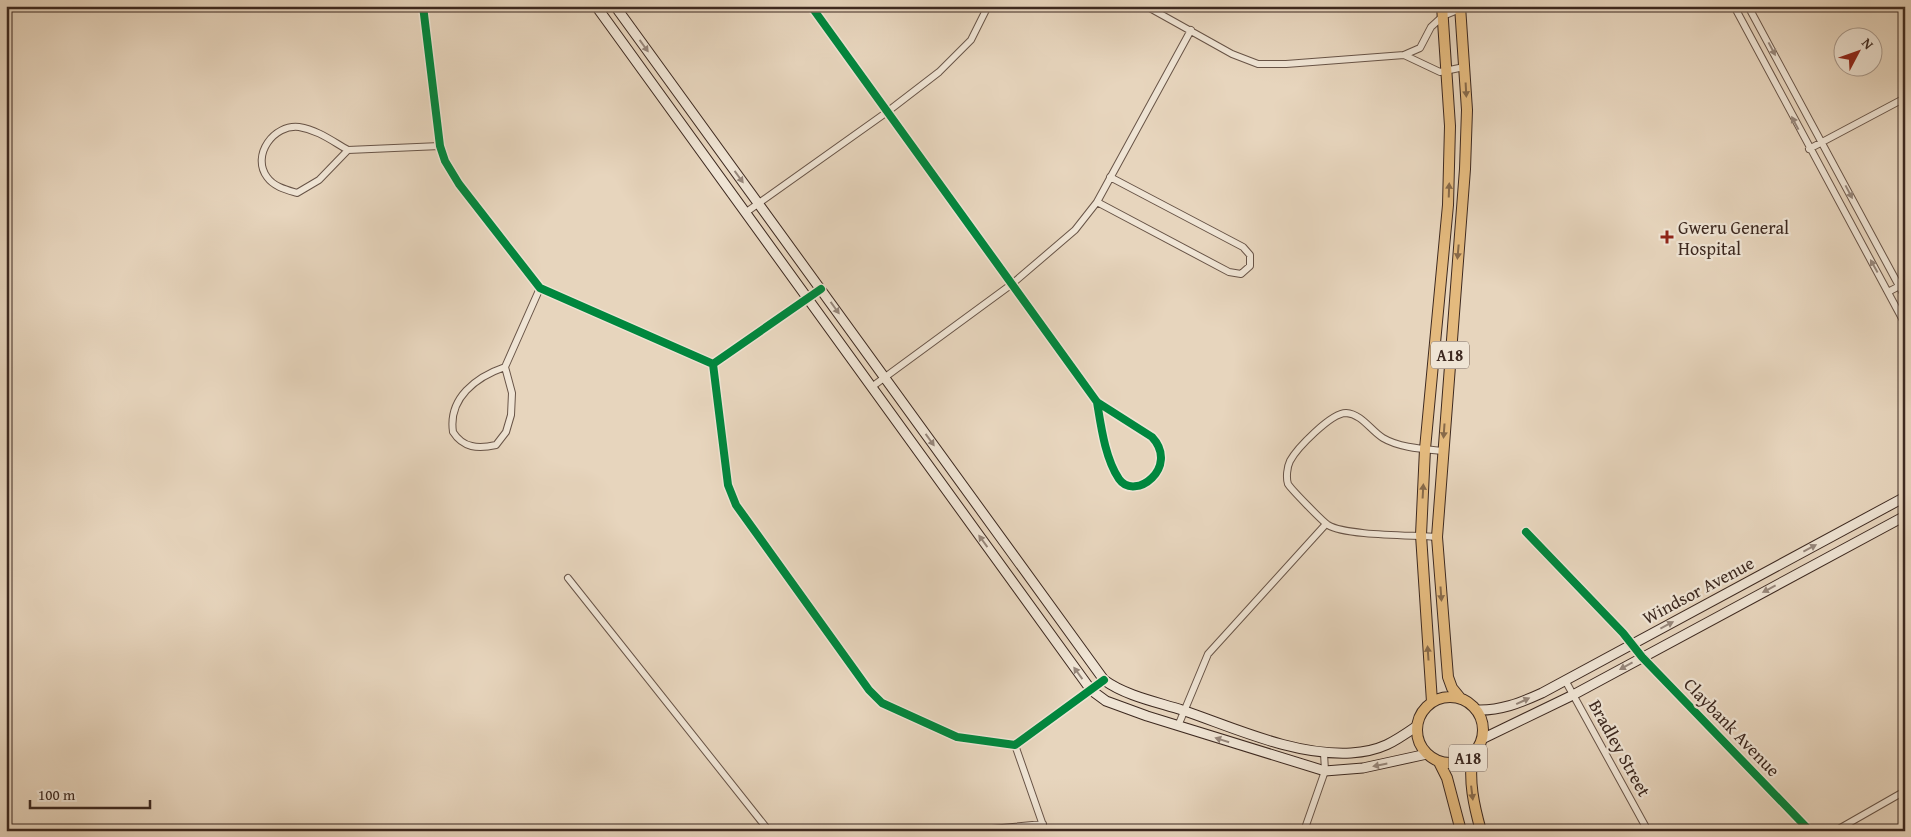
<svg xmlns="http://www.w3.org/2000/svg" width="1911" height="837" font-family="'Gentium Book Plus',serif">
<rect width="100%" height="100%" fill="#e7d5bd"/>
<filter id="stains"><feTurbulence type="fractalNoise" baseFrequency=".004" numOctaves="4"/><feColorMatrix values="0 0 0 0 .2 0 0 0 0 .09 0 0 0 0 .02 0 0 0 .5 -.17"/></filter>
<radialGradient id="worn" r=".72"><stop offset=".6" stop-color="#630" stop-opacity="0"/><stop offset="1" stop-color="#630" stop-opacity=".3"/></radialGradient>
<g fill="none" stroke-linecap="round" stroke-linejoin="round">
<g stroke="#685447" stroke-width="8">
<path id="minor" d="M423,6L440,146L445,161L459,184L540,288L713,364L821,289
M811,6L1097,402L1152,437C1180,467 1135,502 1119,479C1105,458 1101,426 1097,402
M1146,6L1232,54L1258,64H1286L1404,55L1420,48L1431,27L1443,16L1460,9
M1734,6L1905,324
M1748,6L1905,297
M1404,55L1440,72L1464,67
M1809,149L1905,98
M348,150C332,141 318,130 299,127C274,124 251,155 267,177C274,187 287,190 297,193L319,180L348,150L440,146
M1097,202L1229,272L1241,274L1250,266V255L1243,247L1110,177
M745,213L887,112L939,72L971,40L988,6
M1888,292L1905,283
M713,364L728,485L736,505L869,690L882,703L957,737L1015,745L1104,680
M505,367C476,377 448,398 453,432C463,448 478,449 496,445L506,432L511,415L512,393L505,367L540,288
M873,386L1012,284L1075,230L1097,202L1191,30
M1526,532L1623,633L1642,657L1810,831
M1437,537C1413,535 1346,536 1328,525C1322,521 1291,489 1288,484C1286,478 1287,467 1290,461C1297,448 1331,413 1346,413C1362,414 1371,431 1383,438C1400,448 1424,449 1443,451
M568,578L769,831
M1565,680L1648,831
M1178,726L1208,654L1326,524
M1015,745L1045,831
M971,831L1043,824
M1304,831L1325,771L1324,753
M1835,831L1905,791"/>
</g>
<g stroke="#3d2920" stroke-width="11">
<path id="secondary" d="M596,6L1091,690L1106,701L1147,716L1325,771L1363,768L1427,754
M615,6L1104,680C1126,696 1157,702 1182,710C1235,728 1294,756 1351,753C1381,751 1394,742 1417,726
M1476,710C1500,711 1520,703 1542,693L1905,497
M1482,739L1573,695L1905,516"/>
</g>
<g stroke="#3d2920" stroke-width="12">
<path id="trunk" d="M1460,6L1467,110L1465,169L1437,537L1448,677L1452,688L1461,699
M1417 730a33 33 0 1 1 66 0a33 33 0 1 1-66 0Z
M1432,702L1421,535L1425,449L1448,205L1450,126L1442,6
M1473,754C1468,780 1474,806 1481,831
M1439,762L1447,778L1461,831"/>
</g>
<use href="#minor" stroke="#efe4d4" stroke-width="6"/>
<use href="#secondary" stroke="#efe4d4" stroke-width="9"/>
<use href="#trunk" stroke="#e4ba7e" stroke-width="10"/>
<g stroke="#efe4d4" stroke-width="11">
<path id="cycleway" d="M423,6L440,146L445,161L459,184L540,288L713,364L821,289
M811,6L1097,402L1152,437C1180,467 1135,502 1119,479C1105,458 1101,426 1097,402
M713,364L728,485L736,505L869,690L882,703L957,737L1015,745L1104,680
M1526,532L1623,633L1642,657L1810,831"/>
</g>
<use href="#cycleway" stroke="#00873e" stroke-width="8"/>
</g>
<defs><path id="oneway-solid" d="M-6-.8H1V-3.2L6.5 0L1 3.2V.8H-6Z" transform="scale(1.25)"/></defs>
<g fill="#96867a">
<use href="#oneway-solid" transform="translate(644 46) rotate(54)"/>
<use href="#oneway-solid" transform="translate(1772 49) rotate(62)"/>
<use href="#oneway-solid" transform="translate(1795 123) rotate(-118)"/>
<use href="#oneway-solid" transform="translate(739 177) rotate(54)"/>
<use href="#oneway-solid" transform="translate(1849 192) rotate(62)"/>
<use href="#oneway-solid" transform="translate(1874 266) rotate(-119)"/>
<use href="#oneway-solid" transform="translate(835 308) rotate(54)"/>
<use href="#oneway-solid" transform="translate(930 440) rotate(54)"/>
<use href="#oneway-solid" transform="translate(983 541) rotate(-126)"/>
<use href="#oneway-solid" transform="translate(1810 548) rotate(-28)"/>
<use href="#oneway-solid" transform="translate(1769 589) rotate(152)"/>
<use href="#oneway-solid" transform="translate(1667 625) rotate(-28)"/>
<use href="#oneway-solid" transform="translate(1626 666) rotate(151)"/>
<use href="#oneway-solid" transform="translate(1078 673) rotate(-126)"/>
<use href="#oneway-solid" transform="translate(1523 701) rotate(-25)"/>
<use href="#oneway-solid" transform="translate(1222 740) rotate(-162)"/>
<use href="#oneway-solid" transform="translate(1380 765) rotate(169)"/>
</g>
<g fill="#886a4a">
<use href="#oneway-solid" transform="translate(1466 90) rotate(87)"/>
<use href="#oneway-solid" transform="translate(1449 190) rotate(-88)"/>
<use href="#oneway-solid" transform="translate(1458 252) rotate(95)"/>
<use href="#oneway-solid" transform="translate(1444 431) rotate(94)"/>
<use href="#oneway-solid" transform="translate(1423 491) rotate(-87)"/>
<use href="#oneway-solid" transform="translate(1441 594) rotate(86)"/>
<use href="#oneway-solid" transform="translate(1428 653) rotate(-94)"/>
<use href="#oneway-solid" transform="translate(1472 793) rotate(83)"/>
</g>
<path fill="#8f2418" stroke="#efe4d4" stroke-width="2" d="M1664.5 229.5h5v5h5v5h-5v5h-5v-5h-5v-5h5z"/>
<g text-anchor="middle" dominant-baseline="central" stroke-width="4.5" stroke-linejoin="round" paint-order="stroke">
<g fill="#efe4d4" stroke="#726156" stroke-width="1">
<rect x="1431" y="341.5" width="38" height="27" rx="4"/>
<rect x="1449" y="744.5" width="38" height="27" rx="4"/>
</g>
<g font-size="16" font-weight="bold" fill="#3d2920">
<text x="1450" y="355">A18</text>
<text x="1468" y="758">A18</text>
</g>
<g font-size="18" fill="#3d2920" stroke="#efe4d4" text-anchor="start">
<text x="1678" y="227">Gweru General<tspan x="1678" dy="21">Hospital</tspan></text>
</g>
<g font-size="18" fill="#3d2920" stroke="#efe4d4">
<text transform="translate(1698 590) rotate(-28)">Windsor Avenue</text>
<text transform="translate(1732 727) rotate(46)">Claybank Avenue</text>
<text transform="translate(1620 748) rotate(61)">Bradley Street</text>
</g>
</g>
<rect width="1911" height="837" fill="none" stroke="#e7d5bd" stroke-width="25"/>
<rect x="8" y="8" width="1896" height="822" fill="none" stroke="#3d2920" stroke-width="2.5"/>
<rect x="12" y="12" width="1886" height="812" fill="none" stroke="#3d2920"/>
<g transform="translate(1858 52) rotate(49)"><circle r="24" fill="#efe4d4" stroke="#a8998c"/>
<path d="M0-4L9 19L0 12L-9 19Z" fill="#8f2418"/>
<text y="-8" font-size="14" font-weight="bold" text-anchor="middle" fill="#3d2920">N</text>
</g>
<path d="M30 800v8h120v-8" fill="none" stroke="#3d2920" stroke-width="2.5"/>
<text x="38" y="800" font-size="15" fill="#3d2920" stroke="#efe4d4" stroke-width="4" paint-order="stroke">100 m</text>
<rect width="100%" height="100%" filter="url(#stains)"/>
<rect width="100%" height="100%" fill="url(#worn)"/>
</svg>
